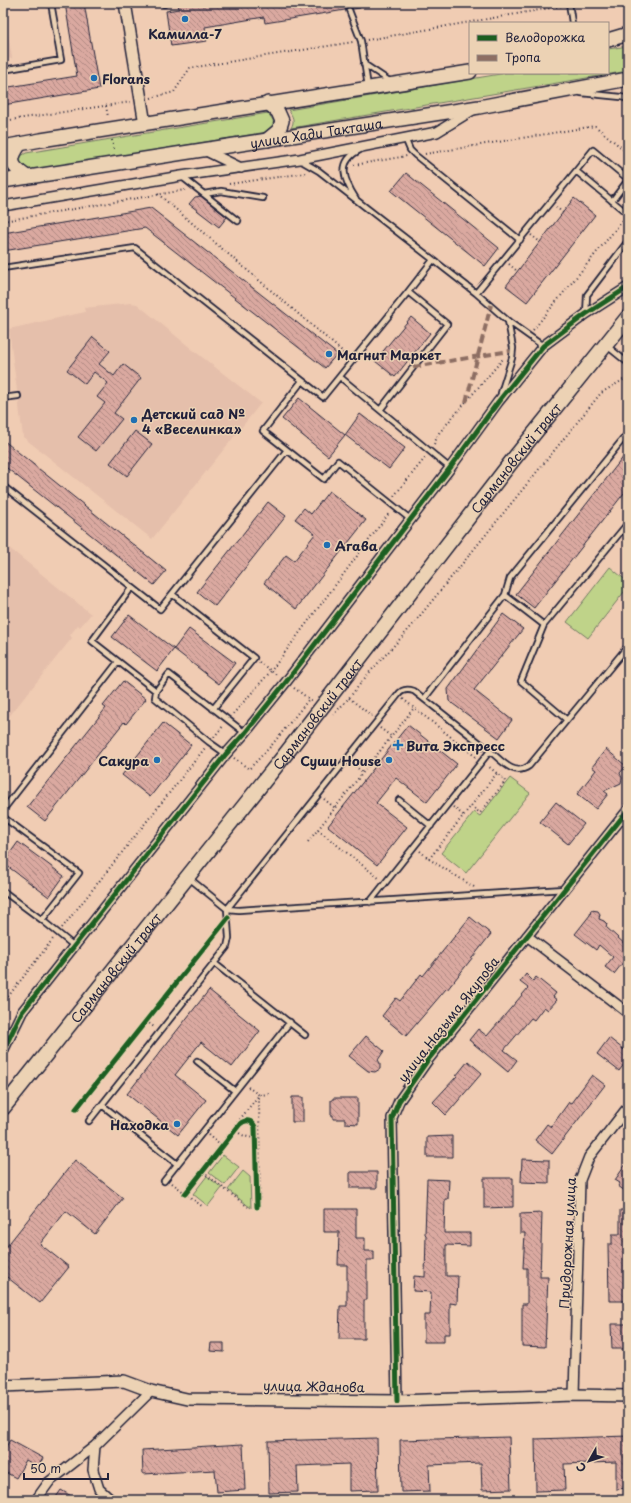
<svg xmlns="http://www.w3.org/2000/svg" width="631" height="1503" font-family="'Playpen Sans',sans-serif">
<defs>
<pattern id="building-back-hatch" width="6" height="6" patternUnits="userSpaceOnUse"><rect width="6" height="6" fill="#daa9a0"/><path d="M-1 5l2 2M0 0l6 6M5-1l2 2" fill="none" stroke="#b08984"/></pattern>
</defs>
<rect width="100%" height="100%" fill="#f0ccb3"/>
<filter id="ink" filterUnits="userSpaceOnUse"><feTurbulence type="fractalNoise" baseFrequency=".025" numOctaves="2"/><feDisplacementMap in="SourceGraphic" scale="8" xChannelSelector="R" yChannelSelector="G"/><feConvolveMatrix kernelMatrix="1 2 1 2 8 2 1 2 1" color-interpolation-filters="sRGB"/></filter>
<g filter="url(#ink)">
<path fill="#e5bfab" d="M3,3L12,58L3,60Z
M131,303L137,304L193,350L261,403L152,539L23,437L9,329L85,312L84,308Z
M3,543L91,614L80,627L78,625L70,635L72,638L3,724Z"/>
<path fill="#bfd389" stroke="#707a62" d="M628,46V71L291,128C295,121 293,116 288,110L506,73H608V49Z
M268,113L273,120L274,127L267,132L27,171L20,164L21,156L26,153Z
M610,567L628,582V587L588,638L567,622Z
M510,778L530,793L466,873L441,853L474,812L480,816Z
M223,1155L239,1167L225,1185L209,1173Z
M243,1171L250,1177L251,1208L228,1190Z
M207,1176L222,1188L208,1206L193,1194Z"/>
<path fill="url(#building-back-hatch)" stroke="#22223b" d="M65,3H84L99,89L3,105V88L77,76Z
M178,3H201L202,6L222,3H263L264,6L284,3H359L360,8L353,9L351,7L348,6L345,10L265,23L264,17L205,27L207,41L171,46L166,11L179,9Z
M406,173L499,248L485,266L391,191Z
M201,196L227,217L219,227L189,204L195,197Z
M574,198L595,215L527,302L506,286Z
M151,208L337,354L325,368L145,228L3,251V233Z
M411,317L430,333L395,377L375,361Z
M93,337L110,351L99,364L114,376L123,364L141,378L114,413L122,419L96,451L78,437L105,403L97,397L108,383L94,372L85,384L67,370Z
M299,398L345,435L328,456L282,419Z
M360,414L405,448L389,469L345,435Z
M135,431L152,444L127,476L110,463Z
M3,440L166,571L154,585L3,465Z
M628,451V488L534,608L516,594Z
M329,491L366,520L296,609L264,583L286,555L294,561L315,534L295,519L304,508L311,514Z
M268,502L286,516L215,606L197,592Z
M503,614L523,629L474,690L512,720L499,738L449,701L448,689Z
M129,615L174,649L157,671L112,637Z
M189,629L235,663L219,684L174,649Z
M123,681L146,699L126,724L124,722L45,821L27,807L106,708L103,706Z
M163,723L191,745L150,797L122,775Z
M408,725L457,764L427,802L396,778L376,803L407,827L377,865L328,826Z
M606,749L626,766L620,773L622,778L621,783L604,791L608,794L596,809L577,794L596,770L592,767Z
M556,802L584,824L568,844L540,822Z
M18,842L64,876L49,897L3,863Z
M591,910L598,911L600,914L599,919L604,921L607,924L606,927L628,947V956L614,974L605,967L613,957L599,945L596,950L575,934L590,915Z
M470,917L491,934L447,990L446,989L406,1036L382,1016L396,998L400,1001L421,974L423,976Z
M526,974L533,981L536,977L556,993L553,997L557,1000L548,1010L544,1007L534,1020L531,1018L504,1050L517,1060L508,1072L469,1040L478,1029L487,1036L528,988L520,982Z
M209,990L260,1031L232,1067L201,1042L175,1075L206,1100L178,1135L127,1094Z
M366,1036L384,1051L378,1060L380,1063V1069L375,1072L368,1071L349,1056Z
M609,1038L628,1053V1059L619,1071L597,1054Z
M468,1061L482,1073L446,1115L433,1102L457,1076H456Z
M592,1075L605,1085L552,1154L535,1140L547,1124L551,1127L569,1102L571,1103Z
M292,1097H303V1122H292Z
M333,1098H358V1124L345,1123V1119H333V1115H331V1100H333Z
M452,1136V1157H427V1137Z
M522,1159L549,1160V1183L521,1182Z
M75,1160L123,1198L95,1234L66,1211L40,1244L69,1267L40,1303L3,1274V1251Z
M628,1161V1193L618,1186L620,1183L615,1180Z
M350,1172H377V1188H350Z
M484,1178H513V1207L484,1208Z
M427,1179L449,1180L448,1199H445L444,1233H470V1246L446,1245V1276H458L457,1304L450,1303V1334H444V1342H424V1315H430L431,1292L413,1291L414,1276L425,1277L426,1235L425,1234Z
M324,1209H356V1238H365V1251H374V1260H367V1300H364V1339H339L340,1306H347V1265H338L339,1232H324Z
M620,1210H628V1301H609L608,1244H612V1234H620Z
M542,1213L540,1277H548L545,1347L522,1346V1304H527V1268H523L525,1233H520V1214Z
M611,1324H628V1349H612Z
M211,1343H224V1352L210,1351Z
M628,1436V1488L616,1489V1462L564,1464L565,1490L536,1491L535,1439Z
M509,1437L511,1489L482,1490L481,1463L429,1465L430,1491L401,1492L400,1440Z
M377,1438L378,1490L349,1491V1464L297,1466L298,1492L269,1493L268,1441Z
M10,1440L43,1458L38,1467L26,1460L16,1478L3,1471V1452Z
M243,1444L245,1490L217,1492L215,1470L143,1474L142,1450Z
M61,1490L78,1500H54Z"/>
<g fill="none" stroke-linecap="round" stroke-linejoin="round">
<g stroke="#22223b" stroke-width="8">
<path id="service" d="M164,3V4
M569,3L572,23
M349,10L361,41L368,87
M364,64L391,82
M3,70L61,60L51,3
M581,93L621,97L628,99
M405,138L410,150L415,155L520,240
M300,160L319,171L476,293L508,321L543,346
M576,171L593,150L628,179
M181,176L238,221
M204,194L221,191L263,198
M356,199C344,180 336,162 360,150
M612,201L628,180
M3,268L135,248L323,397L408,292L447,324L380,410L450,468
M408,292L433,260
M476,293L576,171L628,214
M586,314L587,295L628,241
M607,346L628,363
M340,377L380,410
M302,381L263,431L324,479L338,461L410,519
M501,393L512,358L513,348L508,321
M3,398L18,396
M3,486L160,609L287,450
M132,587L92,641L156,691L169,674L245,733
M172,594L254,658L213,709
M505,595L510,578L628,433
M544,625L521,681L567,720
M156,691L155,698L209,742L226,754
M424,699L505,595L544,625L628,523
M490,751C502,761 514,777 529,766L628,646
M399,800L431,826
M3,810L118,662
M3,817L79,873L42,920L74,946
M189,878L227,909L239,910L564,889
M3,891L42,920
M214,963L305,1035
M197,1061L235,1091
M102,1105L177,1164
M89,1121L227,947L229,938L227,909L398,695C402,689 408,689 414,691L490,751L370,902
M164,1181L290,1022"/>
</g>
<g stroke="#22223b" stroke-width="12">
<path id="minor" d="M204,150L241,168
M3,206L181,176L300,159L437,132L473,110
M527,936L628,1013
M3,1051L22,1012L226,754L245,733L286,682L450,468L498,402L543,346L586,314L628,287
M574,1395L580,1180L589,1157L628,1107
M397,1401L392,1118L399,1101L427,1061L628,810
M95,1446L93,1470L99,1489L111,1500
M36,1500L49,1482L95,1446L151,1391"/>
</g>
<g stroke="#22223b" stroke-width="14">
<path id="tertiary" d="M125,3L145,124
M3,1386L124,1381L151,1391L187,1399L397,1401L574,1395L628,1396"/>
</g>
<g stroke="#22223b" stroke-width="16">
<g id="secondary">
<path d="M608,40L628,34"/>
<path d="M267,140L279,130L282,121L278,112L268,103"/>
<path d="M20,144C8,161 11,166 27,177"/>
<path d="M3,147L41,140L470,72"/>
<path id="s1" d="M3,181L479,107L628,79"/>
</g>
</g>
<g stroke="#22223b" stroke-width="17">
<g id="primary">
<path id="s2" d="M3,1108L284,756L512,461L628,317"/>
</g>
</g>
<path stroke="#22223b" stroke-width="2" stroke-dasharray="1 3" stroke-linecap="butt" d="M367,40L562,6
M151,98L174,92L190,68L353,42
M106,106L108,117
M3,121L131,102
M112,140L114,151
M425,154L595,126L628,153
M354,165L407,156
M229,184L306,173
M158,194L343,352L344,360
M556,207L563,213
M3,221L185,190
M531,235L540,242
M509,264L517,271
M533,330L624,219
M434,444L439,433L503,359
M394,496L425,458
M259,662L278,676
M294,688L312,701
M349,698L372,716
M403,699L476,757
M233,714L271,671L390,512
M333,715L349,698L369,673L410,628L601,393L628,377
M380,728L392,737
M214,737L224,725
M234,758L249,769L271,746L309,699
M352,763L363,773
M324,799L335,808
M471,806L480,813L505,782L504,779L488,766
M453,807L463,815
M318,830L380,879
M308,842L414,708
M420,851L429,859L497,773
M429,859L474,887
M62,928L205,748
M3,1003L53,939
M146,1021L154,1027
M248,1087L259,1095L260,1207H257
M233,1128C241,1136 249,1139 260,1137
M208,1135L220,1145
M200,1170L248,1207
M172,1183L203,1207
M183,1192L259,1095L270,1094"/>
<use href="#service" stroke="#ecd2b4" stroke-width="4.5"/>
<use href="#minor" stroke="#ecd2b4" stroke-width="9"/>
<use href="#tertiary" stroke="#ecd2b4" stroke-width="11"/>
<use href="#secondary" stroke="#ecd2b4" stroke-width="13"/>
<use href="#primary" stroke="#ecd2b4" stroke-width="14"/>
<path stroke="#8d6e63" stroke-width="4" stroke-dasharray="8 4" stroke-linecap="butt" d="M413,367L510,351
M466,402L491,305"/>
<g stroke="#ecd2b4" stroke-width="8">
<path id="cycleway" d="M3,1051L22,1012L226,754L245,733L286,682L450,468L498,402L543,346L586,314L628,287
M76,1109L228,918
M185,1194L240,1124C246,1119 252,1120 255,1127L257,1207
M397,1401L392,1118L399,1101L427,1061L628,810"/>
</g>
<use href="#cycleway" stroke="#1b5e20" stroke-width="5"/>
</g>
</g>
<g fill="#1f6fb2" stroke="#ecd2b4" stroke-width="1.5">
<circle cx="185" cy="19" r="4"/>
<circle cx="94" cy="78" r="4"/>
<circle cx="329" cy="354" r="4"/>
<circle cx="134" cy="420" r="4"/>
<circle cx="327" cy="545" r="4"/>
<path d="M396 739h4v4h4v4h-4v4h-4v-4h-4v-4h4z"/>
<circle cx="157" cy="760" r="4"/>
<circle cx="389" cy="760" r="4"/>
<circle cx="177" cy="1124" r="4"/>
</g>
<g text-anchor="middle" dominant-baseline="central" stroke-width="3" stroke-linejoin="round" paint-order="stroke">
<g font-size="13" font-weight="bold" fill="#22223b" stroke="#ecd2b4" text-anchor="start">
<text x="185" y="33" text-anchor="middle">Камилла-7</text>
<text x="102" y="78">Florans</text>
<text x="337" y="354">Магнит Маркет</text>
<text x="142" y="413">Детский сад №<tspan x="142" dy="15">4 «Веселинка»</tspan></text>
<text x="335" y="545">Агава</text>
<text x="406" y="745">Вита Экспресс</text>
<text x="149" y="760" text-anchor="end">Сакура</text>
<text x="381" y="760" text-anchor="end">Суши House</text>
<text x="169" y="1124" text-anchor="end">Находка</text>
</g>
<g font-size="13" fill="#22223b" stroke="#ecd2b4">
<text stroke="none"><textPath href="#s1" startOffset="317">улица Хади Такташа</textPath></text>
<text stroke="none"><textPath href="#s2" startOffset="828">Сармановский тракт</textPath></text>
<text stroke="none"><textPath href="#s2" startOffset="504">Сармановский тракт</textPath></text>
<text stroke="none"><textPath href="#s2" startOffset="180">Сармановский тракт</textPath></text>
<text transform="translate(448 1019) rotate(-52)">улица Назыма Якупова</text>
<text transform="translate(567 1243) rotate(-87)">Придорожная улица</text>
<text transform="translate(314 1386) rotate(1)">улица Жданова</text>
</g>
</g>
<rect width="631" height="1503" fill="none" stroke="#ecd2b4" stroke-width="16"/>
<rect x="8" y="8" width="615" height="1487" fill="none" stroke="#22223b" stroke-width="1.5" filter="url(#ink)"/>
<rect x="469" y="22" width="140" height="52" fill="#ecd2b4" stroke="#9b8c84"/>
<rect x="477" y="35" width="20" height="6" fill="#1b5e20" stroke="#9b8c84"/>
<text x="505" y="42" font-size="12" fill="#22223b">Велодорожка</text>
<rect x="477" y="55" width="20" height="6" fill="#8d6e63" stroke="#9b8c84"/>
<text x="505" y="62" font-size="12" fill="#22223b">Тропа</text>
<g transform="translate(589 1461) rotate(231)" stroke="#ecd2b4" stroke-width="3" paint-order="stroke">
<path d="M0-3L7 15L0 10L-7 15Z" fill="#22223b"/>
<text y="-6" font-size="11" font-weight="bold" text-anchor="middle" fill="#22223b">С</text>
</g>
<path d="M24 1473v6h84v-6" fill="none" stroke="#22223b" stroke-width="2"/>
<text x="30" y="1473" font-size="12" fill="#22223b" stroke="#ecd2b4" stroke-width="3" paint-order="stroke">50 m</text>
</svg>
